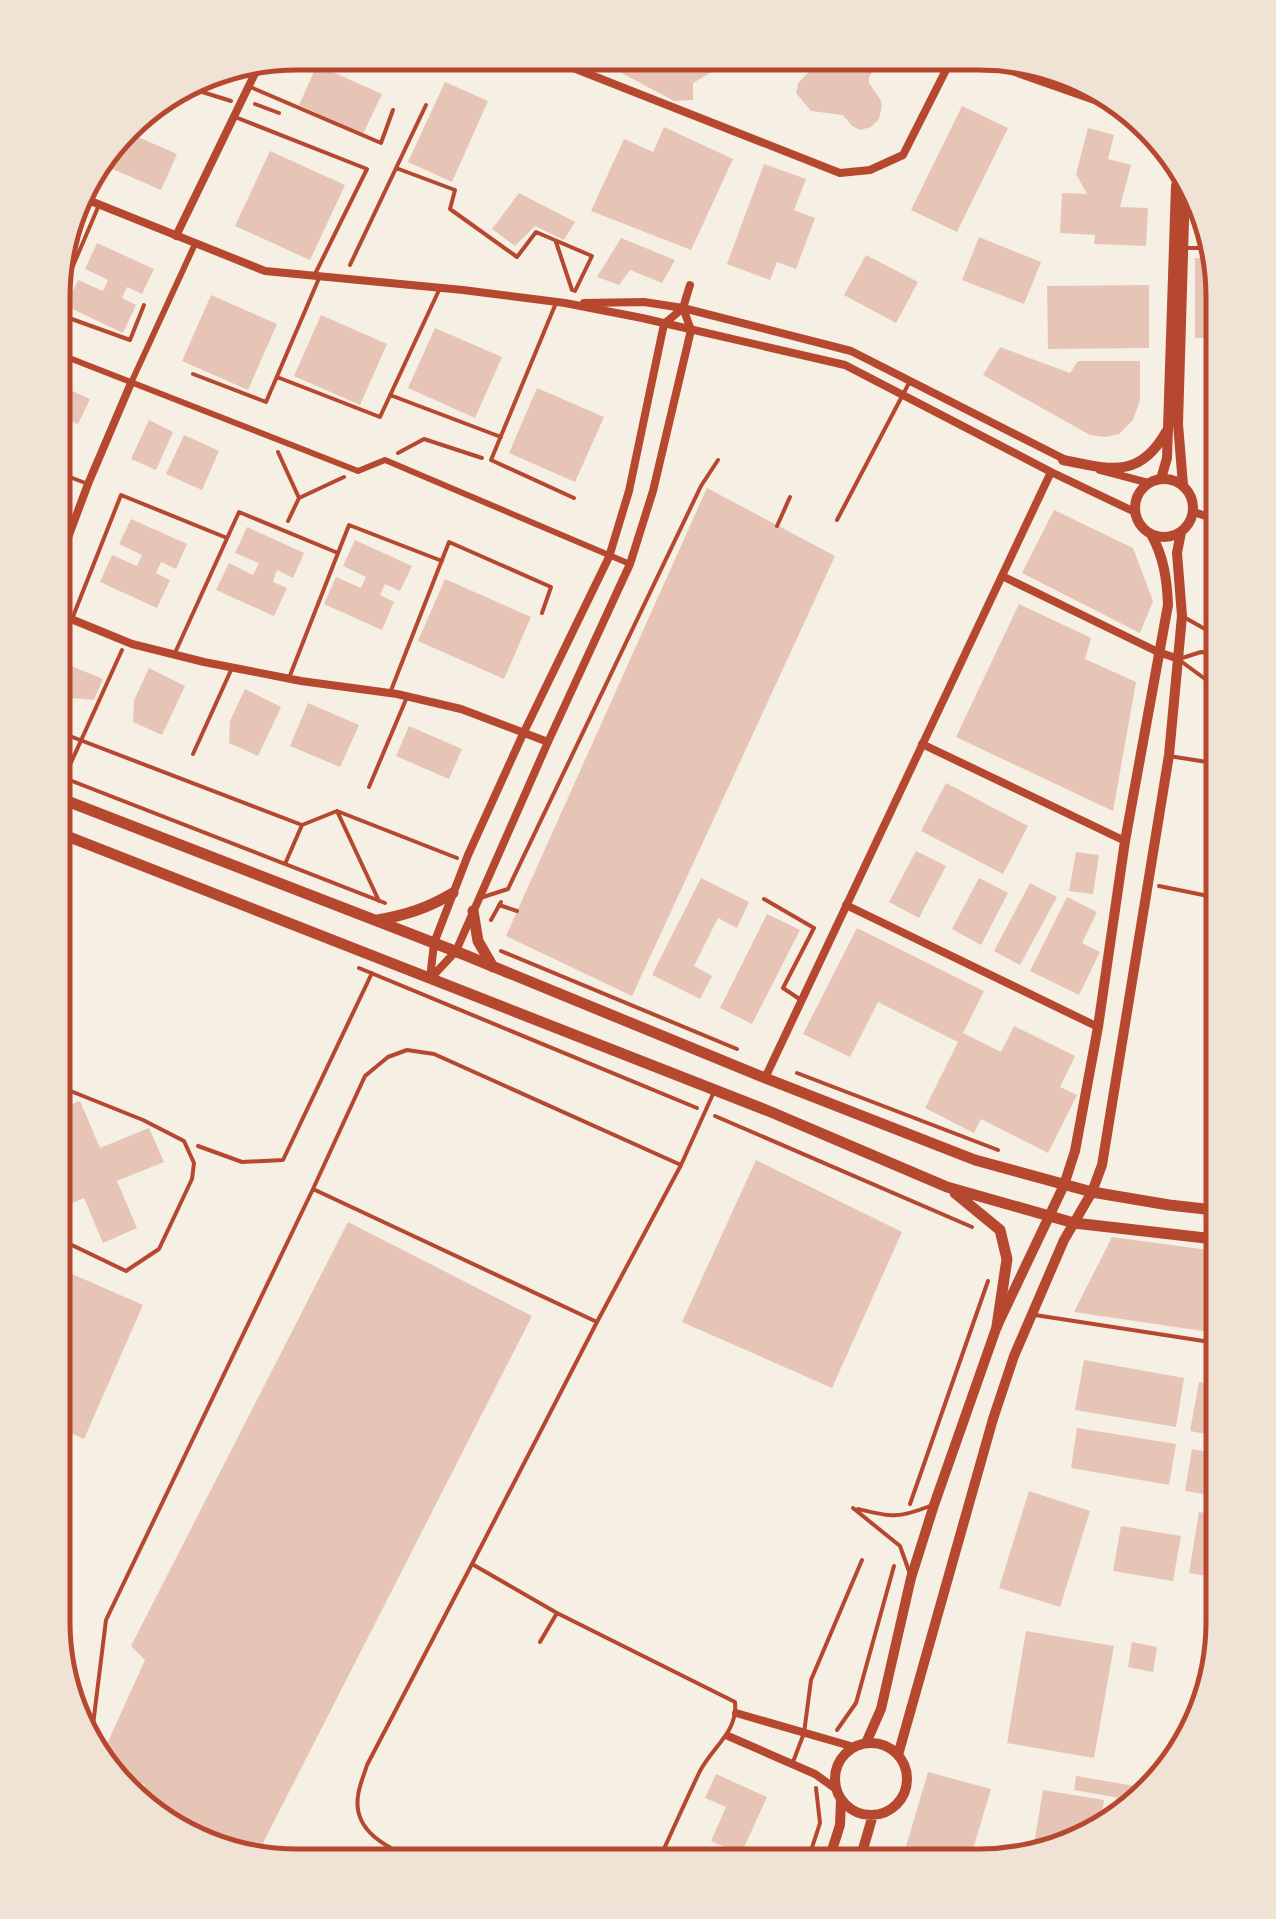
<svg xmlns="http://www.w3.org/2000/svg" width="1276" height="1919" font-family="Signika,sans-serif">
<rect width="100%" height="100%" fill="#f6efe4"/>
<path fill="#e6c5b7" d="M843,59H880L869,77V83L880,99L882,106L879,119L871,127L860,130L852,126L843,115L811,111L796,93L798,83L809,72L836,66Z
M720,60L715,70L693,83V100L674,101L618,71L623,61Z
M317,65L382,94L363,134L299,105Z
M445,82L488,101L452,182L408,162Z
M962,106L1008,128L957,232L911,210Z
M664,127L733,159L691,250L591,211L624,139L653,152Z
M1088,128L1114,135L1108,159L1131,165L1120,207L1148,208L1146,246L1094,244L1095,235L1060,233L1062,193L1087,194L1076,174Z
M122,130L177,154L161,190L101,164L109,146Z
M270,151L345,185L310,260L235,226Z
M764,164L806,179L794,210L815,218L796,269L777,262L770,280L727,264Z
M519,193L575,222L564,240L535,226L515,246L492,229Z
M979,237L1041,262L1024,304L962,280Z
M621,238L675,260L662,283L630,270L619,285L597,277Z
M97,243L154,269L142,294L127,287L122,298L136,305L123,333L66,306L78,280L103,291L108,280L85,269Z
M866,255L918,282L896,323L844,295Z
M1195,258H1216L1224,297L1223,338H1195Z
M1149,285V348L1048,349L1047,286Z
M211,295L277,324L248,390L182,361Z
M321,315L387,344L360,405L294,376Z
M435,328L502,357L475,418L408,388Z
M1000,347L1070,373L1078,361H1140V400L1133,420L1119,434L1105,437L1090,435L983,375Z
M1217,352H1223V423H1218Z
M537,388L604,417L575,482L509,453Z
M70,390L90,399L78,424L59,415Z
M149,420L173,432L156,470L131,459Z
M184,435L219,451L202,490L166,474Z
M1212,441H1223V501L1214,496Z
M707,488L835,556L632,996L506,936Z
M54,489L63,493L54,512Z
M1054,510L1133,548L1153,601L1140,633L1022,573Z
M131,519L187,544L176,569L161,562L156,573L170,580L157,608L100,582L112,555L137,566L142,555L119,544Z
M247,527L304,553L293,578L277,570L273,582L287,588L274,616L216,590L229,563L253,575L259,563L235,553Z
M355,540L412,566L400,591L385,584L380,595L394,602L382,630L324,604L336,577L361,588L366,577L343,566Z
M445,579L531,617L504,679L418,641Z
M1019,604L1091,638L1085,659L1136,682L1113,811L956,737Z
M54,659L103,679L94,700L73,698L68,712L54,706Z
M149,668L185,686L162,735L133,722L134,700Z
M245,689L281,707L258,756L229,743L230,721Z
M308,703L359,725L340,767L290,746Z
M409,726L462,749L449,779L396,756Z
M946,783L1028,826L1003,874L921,831Z
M916,851L946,866L919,918L889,902Z
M1076,852L1099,855L1093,894L1069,891Z
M701,878L749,902L737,928L718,918L694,966L712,976L700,999L652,975Z
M979,878L1008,893L981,945L952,929Z
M1030,883L1057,897L1020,965L994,951Z
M1067,897L1097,912L1082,943L1100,952L1079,995L1030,971Z
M767,914L800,930L752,1024L720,1008Z
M857,928L984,991L963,1033L1001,1052L1014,1026L1075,1056L1060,1087L1077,1095L1048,1153L981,1119L974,1133L925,1108L958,1042L878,1002L850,1057L803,1034Z
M80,1101L100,1148L149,1128L164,1162L117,1181L137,1228L103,1243L84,1198L53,1211V1170L71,1163L53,1121V1112Z
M756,1160L902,1232L832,1388L682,1322Z
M348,1222L532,1316L263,1843L306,1865L266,1864L149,1816L136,1800L145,1785L112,1769L102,1755L145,1660L131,1646Z
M1112,1237L1223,1252V1334L1074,1312Z
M63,1270L143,1305L84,1439L53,1425V1293Z
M1084,1360L1184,1378L1176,1427L1075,1410Z
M1199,1382L1223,1387V1437L1190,1431Z
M1077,1428L1176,1444L1169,1485L1071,1468Z
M1192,1449L1223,1455V1497L1185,1491Z
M1029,1491L1090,1511L1060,1607L999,1588Z
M1199,1512L1223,1516V1579L1189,1573Z
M1121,1526L1181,1536L1173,1581L1113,1571Z
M1026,1631L1114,1646L1094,1758L1007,1743Z
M1132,1642L1157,1647L1153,1672L1128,1667Z
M928,1772L991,1789L968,1866L905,1850Z
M716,1774L767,1797L741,1854L711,1841L726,1807L705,1798Z
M1076,1776L1146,1788L1131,1800L1074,1790Z
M1043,1790L1104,1800L1100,1826L1073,1848L1032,1856Z"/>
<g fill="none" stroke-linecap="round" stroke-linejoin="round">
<path stroke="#b5482f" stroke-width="4" d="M183,86L231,101
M255,104L279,113
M396,168L455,190L450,209L517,257L536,232L592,256L575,291
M556,242L572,290
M350,265L426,105
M278,452L299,498L344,477
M398,453L424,439L482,458
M288,521L299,498
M777,526L790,497
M54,730L302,825
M54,774L385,903
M64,778L122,650
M337,811L379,901
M285,864L302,825L337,811L457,858
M1159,886L1223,899
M499,905L517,911
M491,920L501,902
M501,951L737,1049
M359,968L697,1108
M797,1073L998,1150
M715,1116L972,1227
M198,1146L242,1162L283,1160L372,973
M910,1504L988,1281
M837,1730L856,1703L894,1566
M806,1866L820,1823L816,1788"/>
<path stroke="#b5482f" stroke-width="4" d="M248,86L381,143L393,110
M235,117L367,169L314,276
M1183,248H1214
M556,303L491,460L574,498
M55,308L99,205
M55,313L130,340L144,305
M193,374L266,402L320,276
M277,377L380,417L440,288
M390,395L501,437
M54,471L88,484
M837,520L910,381
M1182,616L1212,633L1223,634
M72,619L121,495L227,538
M174,655L239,512L338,553
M1179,659L1201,652L1223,655
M289,678L349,525L442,561
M390,693L449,542L551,587L542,613
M193,754L232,668
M1169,756L1207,762L1216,687L1182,662
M369,787L407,697
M480,898L508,889L701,486L718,460
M764,899L814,928L783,988L801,1000
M313,1189L597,1322
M53,1236L126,1271L159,1249L192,1179L194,1163L184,1141L143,1120L53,1084
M1035,1315L1223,1344
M853,1508L900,1546L910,1574
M858,1509C891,1517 897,1519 930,1506
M540,1642L557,1613
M91,1741L106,1620L313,1189L365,1076L388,1057L407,1050L434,1054L681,1165
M793,1762L804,1733L811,1680L862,1560
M425,1865C397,1851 352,1836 358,1796C359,1786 364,1775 367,1765L472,1564
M656,1866C671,1834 685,1802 700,1771C713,1746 738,1732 735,1702L557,1613L472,1564L597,1322L681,1165L713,1094"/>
<path stroke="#b5482f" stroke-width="6" d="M55,358L59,354L358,471L385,460L630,564
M131,383L195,244"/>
<path stroke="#b5482f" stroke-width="8" d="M975,58L1137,115
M558,62L840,173L870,170L903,155L952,58
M78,196L265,271L463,290L565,303L642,318L845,365L1051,472L1135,512
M176,236L259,65
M584,303L644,302L683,308L851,351L1068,461
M1100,470L1149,483
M1194,512L1223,522
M54,575L88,484L131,383
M1002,576L1158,652L1179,659
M54,612L132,644L204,662L301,681L397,694L461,709L548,742
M922,744L1125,841
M846,905L1098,1027
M430,979L434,943L468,855L523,734L609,557L629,491L664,324L683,308L690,285
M430,979L456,951L548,742L630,564L653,491L691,330L683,308
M765,1078L1051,472
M736,1713L854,1747
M728,1736L815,1774L836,1789"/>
<path stroke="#b5482f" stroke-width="10" d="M1063,460C1109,469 1139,480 1166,432
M1135 508a29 29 0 1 1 58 0a29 29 0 1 1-58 0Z
M1161,479L1167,458L1176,186L1180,171
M1183,485L1178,424L1185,187L1187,180
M866,1743L881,1709L911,1578L934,1505L997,1326L1064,1185L1075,1151L1098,1027L1125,841L1168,605C1167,580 1164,557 1151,534
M835 1779a36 36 0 1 1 72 0a36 36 0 1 1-72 0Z
M898,1755L993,1419L1014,1356L1064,1240L1092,1192L1102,1165L1169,755L1182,616L1177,553L1181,532
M827,1866L840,1825L841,1800
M858,1866L873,1815"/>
<path stroke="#b5482f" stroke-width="11" d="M54,796L465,955L765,1078L975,1160L1092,1192L1169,1205L1223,1211
M54,831L771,1112L947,1187L1074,1223L1223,1240
M473,911L478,941L493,967
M378,920C406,915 428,908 453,893
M955,1193L1000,1230L1007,1259L997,1326"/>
</g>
<path d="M0 0H1276V1919H0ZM297 70H979A227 227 0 0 1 1206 297V1622A227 227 0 0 1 979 1849H297A227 227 0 0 1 70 1622V297A227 227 0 0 1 297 70Z" fill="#f1e2d6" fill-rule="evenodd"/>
<path fill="none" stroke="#b5482f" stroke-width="5" d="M297 70H979A227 227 0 0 1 1206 297V1622A227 227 0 0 1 979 1849H297A227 227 0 0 1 70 1622V297A227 227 0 0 1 297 70Z"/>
</svg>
